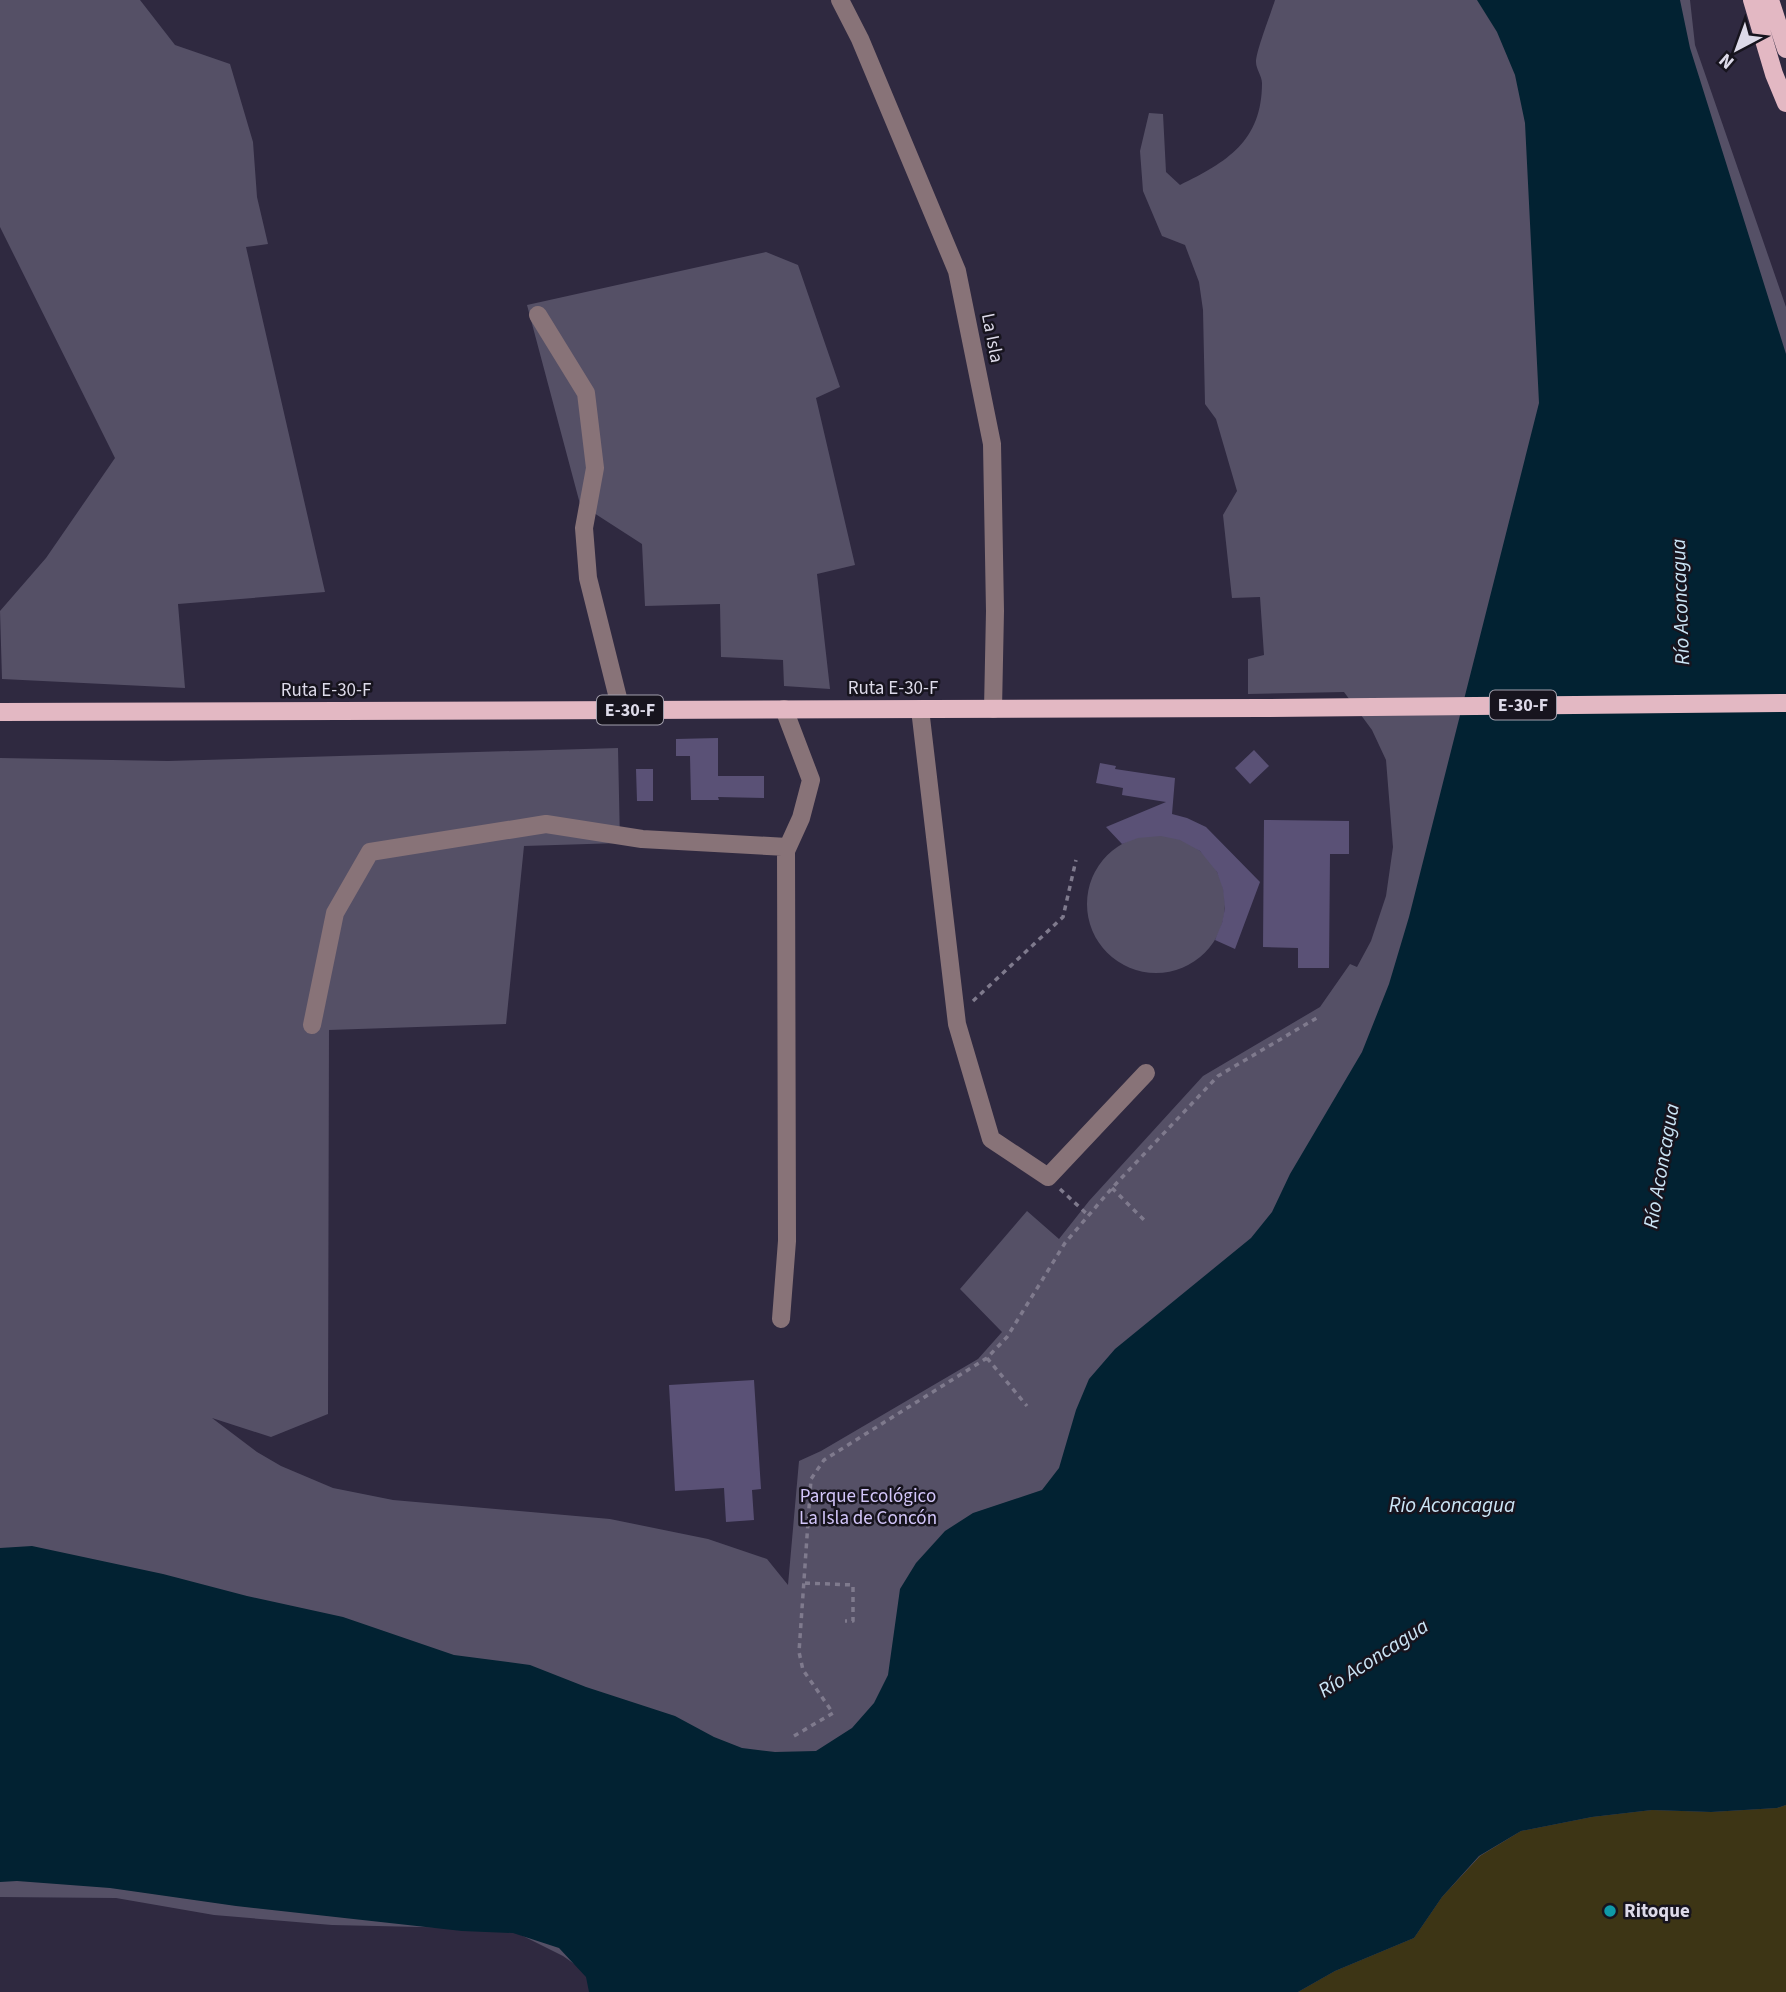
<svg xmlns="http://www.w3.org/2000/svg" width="1786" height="1992" font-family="'Source Sans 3',sans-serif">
<rect width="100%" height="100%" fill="#2f2940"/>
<path fill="#555066" d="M0,0H140L175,45L230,64L253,142L257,197L268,244L246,247L325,592L178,604L185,688L2,679L0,611L46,558L115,458L0,227Z
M1275,0H1690L1695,45L1786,307V1935L1595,1992H598L590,1975L563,1956L509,1929L332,1925L214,1915L116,1898L0,1897V758L168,761L618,748L620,843L524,846L506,1024L329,1030L328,1414L271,1437L212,1418L257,1452L281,1466L333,1488L393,1500L610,1519L708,1539L767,1559L788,1585L799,1461L821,1451L978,1359L1002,1332L960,1289L1027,1211L1059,1239L1089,1201L1203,1076L1320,1007L1350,964L1357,967L1371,941L1386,896L1393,847L1386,760L1372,730L1344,692L1248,694V659L1264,655L1260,597L1232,598L1223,515L1237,491L1216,419L1205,404L1203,310L1199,282L1185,245L1162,236L1143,191L1140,151L1149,113L1163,114L1166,172L1180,185C1227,162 1262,141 1262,83C1262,76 1256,69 1256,62C1256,51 1271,13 1275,0Z
M766,252L798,265L840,387L816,398L855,565L817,574L830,689L784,686L783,660L721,657L720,604L645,606L642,544L580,504L527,305Z
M1087 904a69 69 0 1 1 138 0a69 69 0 1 1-138 0Z"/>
<path fill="#3d3515" d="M1786,1805V1992H1298L1335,1971L1414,1938L1442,1897L1480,1856L1521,1831L1592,1817L1652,1810L1711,1812L1777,1808Z"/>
<path fill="#022232" d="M1477,0H1680L1690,48L1786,354V1805L1777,1808L1711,1812L1652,1810L1592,1817L1521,1831L1479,1856L1442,1897L1414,1938L1335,1971L1298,1992H589L586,1977L559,1948L513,1933L462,1931L236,1906L110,1888L17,1881L0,1882V1548L32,1546L163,1574L247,1596L343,1617L454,1655L530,1665L586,1687L675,1716L714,1737L742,1748L775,1752L816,1751L852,1728L874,1703L888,1675L900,1589L916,1563L945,1531L973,1513L1042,1490L1059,1468L1076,1410L1089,1379L1115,1349L1251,1238L1272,1212L1290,1174L1362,1052L1389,984L1409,917L1539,403L1525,123L1515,75L1497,32Z"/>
<path fill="#5a5176" d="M718,738V776H764V798L718,797L719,800H691L690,756H676V739Z
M1254,750L1269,766L1250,784L1235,768Z
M1100,763L1116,766L1115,769L1175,778L1172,814L1187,818L1206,827L1260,882L1235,949L1215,940L1222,923L1225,908L1223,889L1217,872L1200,851L1180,840L1161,836L1138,838L1122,844L1106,827L1166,802L1122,795L1123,788L1096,783Z
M636,769H653V801H637Z
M1264,820L1349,821V854H1330L1329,968H1298V948L1263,947Z
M754,1380L761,1489L752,1490L754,1520L726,1522L724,1488L675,1491L669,1385Z"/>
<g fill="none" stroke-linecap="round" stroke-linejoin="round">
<path stroke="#7f7a8d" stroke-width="3.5" stroke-dasharray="5 5" stroke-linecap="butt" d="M973,1001L1063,917L1076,860
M1112,1188L1146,1222
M1060,1189L1089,1216
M987,1358L1027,1406
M805,1583L853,1585V1621H845
M794,1736L833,1713L803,1670L799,1652L811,1479L824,1460L987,1358L1007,1337L1065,1243L1112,1188L1218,1076L1320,1016"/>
<path stroke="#887378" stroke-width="18" d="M840,0L860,39L957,271L992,444L995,611L993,709
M538,315L586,393L595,468L584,528L588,578L621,710
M920,709L957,1024L991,1139L1048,1177L1146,1073
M312,1025L335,913L370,852L546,824L642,839L787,847
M781,1319L787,1241L786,851L801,818L811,780L784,709"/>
<path stroke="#e3b8c3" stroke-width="18" d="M1752,0L1774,74L1786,103
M1770,0L1786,49
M0,712L1260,708L1786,703"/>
</g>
<circle fill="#0f9aa8" stroke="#17141e" stroke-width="2.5" cx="1610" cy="1911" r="7"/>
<g text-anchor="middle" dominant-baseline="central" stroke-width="5" stroke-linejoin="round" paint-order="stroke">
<g fill="#17141e" stroke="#a29fac" stroke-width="2">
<rect x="1490" y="690.5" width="66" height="29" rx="5"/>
<rect x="597" y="695.5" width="66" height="29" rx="5"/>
</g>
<g font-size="18" font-weight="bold" fill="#dddae9">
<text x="1523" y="705">E-30-F</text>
<text x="630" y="710">E-30-F</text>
</g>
<g font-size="19" fill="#dddae9" stroke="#17141e">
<text transform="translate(992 338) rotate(79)">La Isla</text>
<text x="893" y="688">Ruta E-30-F</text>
<text x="326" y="690">Ruta E-30-F</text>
</g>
<g font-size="19" fill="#d3c6fa" stroke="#17141e">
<text x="868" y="1496">Parque Ecológico<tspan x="868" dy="22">La Isla de Concón</tspan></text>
</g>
<g font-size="19" font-weight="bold" fill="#dddae9" stroke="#17141e" text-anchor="start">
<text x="1624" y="1911">Ritoque</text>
</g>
<g font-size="21" font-style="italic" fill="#cbe5f6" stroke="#17141e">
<text transform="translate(1680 602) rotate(-92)">Río Aconcagua</text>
<text transform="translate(1661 1166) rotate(-80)">Río Aconcagua</text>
<text x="1452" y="1505">Rio Aconcagua</text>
<text transform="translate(1373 1658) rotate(-33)">Río Aconcagua</text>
</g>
</g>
<g transform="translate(1737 49) rotate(221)" stroke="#17141e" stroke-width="5" paint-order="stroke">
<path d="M0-5L12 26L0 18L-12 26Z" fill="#dddae9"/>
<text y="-10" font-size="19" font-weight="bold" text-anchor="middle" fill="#dddae9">N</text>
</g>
</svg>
